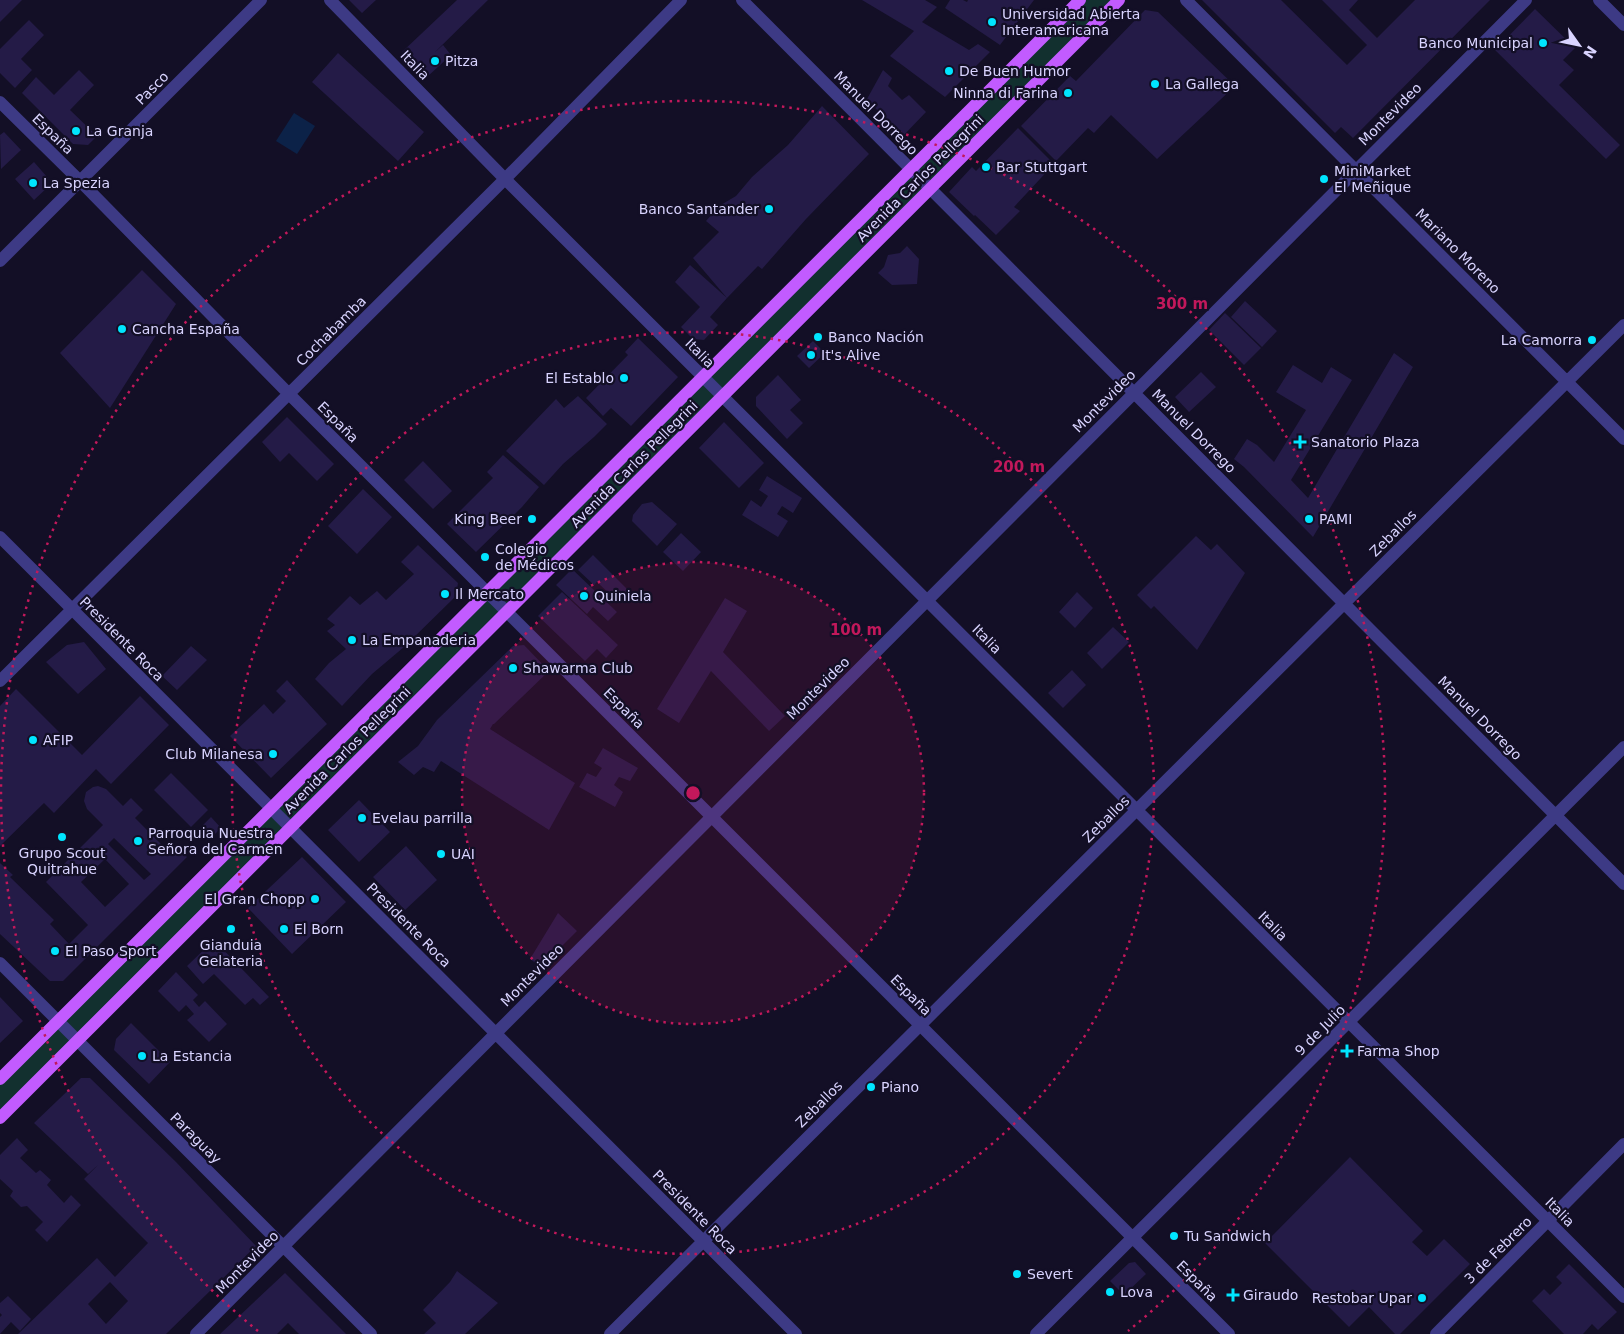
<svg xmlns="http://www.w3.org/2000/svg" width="1624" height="1334" font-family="'DejaVu Sans',sans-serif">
<rect width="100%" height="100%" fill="#130f26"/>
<path fill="#12302f" d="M1080,0H1119L0,1118V1079Z"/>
<path fill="#0c2248" d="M294,113L315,126L297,154L276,141Z"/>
<path fill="#241b47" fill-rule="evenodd" d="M0,0H22L0,22Z
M349,0H376L362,13Z
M457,0H488L434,53L443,45L451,55L427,77L402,52Z
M862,0H925L937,7L922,22L969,50L978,44L990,52L945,97L890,56L914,31Z
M950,0H963L967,2L968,0H1034L1000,45L945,8Z
M1202,0H1281L1347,65L1367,45L1322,0H1358L1349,10L1377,38L1415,0H1490L1353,138L1341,127L1335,133Z
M1535,9L1575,48L1563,60L1574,70L1559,85L1620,145L1606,159L1495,50Z
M1145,10L1158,12L1235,86L1157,159L1111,115L1094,133L1088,128L1056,161L1021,126L1070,76L1076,81Z
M29,20L44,35L21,59L32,70L15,88L0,73V49Z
M338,53L424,132L398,161L312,82Z
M79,70L94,85L70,110L97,136L88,145L73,144L22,93L36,77L54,95Z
M883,70L892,78L888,86L902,100L909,95L926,112L902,137L867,99Z
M822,106L869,154L806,219L762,269L758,266L727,298L693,258L719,232L706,221L719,206L736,196L752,177L788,145Z
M1018,128L1054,164L1014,207L1020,211L996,235L975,215L974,216L949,192L972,167L976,171Z
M4,132L21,150L1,169L0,135Z
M34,162L48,178V187L34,200L15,179Z
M907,246L919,259L917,284L892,285L878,273L884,267L888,255L900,253Z
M690,265L727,298L710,317L718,325L704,340L693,339L681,327L700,307L675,282Z
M142,270L176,304L110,408L60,353Z
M1245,301L1277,331L1262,347L1231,317Z
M1225,313L1261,348L1244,365L1209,330Z
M638,338L678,377L631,426L611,408L603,416L586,398L628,355L625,352Z
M813,341L825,353L809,368L797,356Z
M1394,353L1413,367L1313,537L1244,467L1234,459L1247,439L1257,445L1274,462L1306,410L1276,392L1293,365L1322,383L1331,367L1352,380L1291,480L1308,498Z
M1201,372L1216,387L1189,412L1175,397Z
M778,375L801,400L790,410L803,423L787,439L756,406V397Z
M578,396L607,424L594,437L563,464L544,485L506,451L556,399L564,408Z
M287,417L334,464L317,481L289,453L280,462L262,442Z
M724,422L764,463L739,488L699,448Z
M503,455L539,487L522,507L476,552L447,524L493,478L487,472Z
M423,461L452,491L433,509L404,480Z
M767,476L802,498L793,513L782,506L777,514L788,521L778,537L742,515L751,500L761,507L768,496L759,490Z
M363,489L392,517L357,554L328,526Z
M652,502L677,524L657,546L632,521L633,515L642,504Z
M681,533L701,552L683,571L663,552Z
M1196,536L1211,550L1217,544L1245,573L1197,650L1154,606L1151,609L1137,595Z
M418,545L458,583L456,596L404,647L372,674L342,706L315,679L329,663L346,649L327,631L335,625L327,619L350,596L360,605L377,591L386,600L414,574L401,562Z
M593,555L630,592L619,603L597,582L594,585L578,570Z
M572,569L617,612L608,621L593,607L587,614L556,585Z
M562,592L618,645L606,658L597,649L585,661L538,616Z
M1077,592L1093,608L1075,628L1059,612Z
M725,598L747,611L723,652L785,716L769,731L711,671L679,723L657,709Z
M1113,627L1129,642L1102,669L1087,653Z
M84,642L106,669L78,694L46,662L67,645Z
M524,645L549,671L494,724H493L490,729L575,783L549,830L441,761L434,772L423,767L414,775L398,762L418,746L437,720L513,646Z
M191,646L207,660L177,690L162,676Z
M1072,670L1086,685L1063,708L1048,693Z
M287,680L327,724L271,778L230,736L264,704L273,714L286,701L276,691Z
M16,689L82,755L140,696L169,725L111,784L96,769L54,813L44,803L0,846V706Z
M603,748L638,768L630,781L619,777L614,785L623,792L615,807L579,787L587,773L596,777L602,768L594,763Z
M171,773L208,810L191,827L154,790Z
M98,786L106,789L123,806L131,798L143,810L135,818L170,853L177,847L187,857L63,981H50L0,934V863L13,875L10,877L54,920L50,924L69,944L88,925L46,882L103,825L87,809L84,801L86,792L93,787ZM114,838L151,874L144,880L108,844ZM105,859L129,884L105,907L81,882Z
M359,800L390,832L359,862L328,830Z
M211,817L221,828L209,840L198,830Z
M406,846L437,880L405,910L373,877Z
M302,857L346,902L292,954L248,908Z
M558,913L577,931L541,967L530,959Z
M214,940L269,997L260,1005L253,998L245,1005L214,974L203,984L187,966Z
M176,972L198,995L193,1000L199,1007L205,1001L227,1024L209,1042L187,1020L194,1014L186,1005L179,1012L158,991Z
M0,997L23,1021L0,1043Z
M131,1023L170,1062L149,1084L114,1050L116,1039Z
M81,1078H90L176,1162L256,1246L166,1334H18L97,1258L115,1277L148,1243L84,1179L98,1165L88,1174L34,1123ZM110,1282L128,1301L106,1324L88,1304Z
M17,1138L28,1150L20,1158L36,1173L40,1170L51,1180L47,1185L64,1203L71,1195L81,1205L47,1242L35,1230L43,1222L27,1206L21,1207L10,1196L13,1191L0,1179V1155Z
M1350,1157L1423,1231L1412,1242L1427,1256L1444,1239L1470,1264L1400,1334H1395L1369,1307L1349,1327L1265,1243Z
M1135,1262L1146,1274L1124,1295L1110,1281L1129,1263Z
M1569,1264L1617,1312L1598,1330L1592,1324L1583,1334H1564L1532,1301L1544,1289L1550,1295L1562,1283L1556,1277Z
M457,1271L498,1303L465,1334H424L436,1323L423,1310L450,1282Z
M285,1273L346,1334H299L288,1323L277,1334H220Z
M8,1296L31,1319L20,1331L11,1322L0,1334V1317L2,1315L0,1313V1303Z"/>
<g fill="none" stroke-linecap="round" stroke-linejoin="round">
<path stroke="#3d3a85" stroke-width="12" d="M330,0L505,179L1624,1297
M742,0L1624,884
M1186,0L1624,439
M1599,0L1624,25
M0,102L80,181L289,394L1229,1334
M0,261L261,0
M0,537L796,1334
M0,681L505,179L681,0
M0,963L371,1334
M196,1334L1526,0
M610,1334L1624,325
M1036,1334L1624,747
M1436,1334L1624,1144"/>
<path stroke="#c25bff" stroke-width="12" d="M0,1079L1080,0
M0,1118L1119,0"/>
</g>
<circle cx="693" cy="793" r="231" fill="#c2185b" fill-opacity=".12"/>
<g fill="none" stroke="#c2185b" stroke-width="2.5" stroke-dasharray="2.5 5">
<circle cx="693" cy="793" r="231"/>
<circle cx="693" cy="793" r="461"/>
<path d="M258 1331A692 692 0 1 1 1128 1331"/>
</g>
<g fill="#00e5ff" stroke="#130f26" stroke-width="2">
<circle cx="992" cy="22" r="5"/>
<circle cx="1543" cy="43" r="5"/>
<circle cx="435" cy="61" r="5"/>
<circle cx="949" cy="71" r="5"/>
<circle cx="1155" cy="84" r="5"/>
<circle cx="1068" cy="93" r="5"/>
<circle cx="76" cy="131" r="5"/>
<circle cx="986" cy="167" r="5"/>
<circle cx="1324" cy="179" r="5"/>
<circle cx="33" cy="183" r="5"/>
<circle cx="769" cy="209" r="5"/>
<circle cx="122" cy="329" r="5"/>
<circle cx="818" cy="337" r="5"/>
<circle cx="1592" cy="340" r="5"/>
<circle cx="811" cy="355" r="5"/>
<circle cx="624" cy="378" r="5"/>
<path d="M1297.5 434.5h5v5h5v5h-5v5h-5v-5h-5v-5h5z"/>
<circle cx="532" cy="519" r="5"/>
<circle cx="1309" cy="519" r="5"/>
<circle cx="485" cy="557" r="5"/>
<circle cx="445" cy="594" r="5"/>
<circle cx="584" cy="596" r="5"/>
<circle cx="352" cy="640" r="5"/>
<circle cx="513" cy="668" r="5"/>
<circle cx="33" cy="740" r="5"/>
<circle cx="273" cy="754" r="5"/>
<circle cx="362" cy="818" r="5"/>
<circle cx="62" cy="837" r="5"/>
<circle cx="138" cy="841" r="5"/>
<circle cx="441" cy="854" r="5"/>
<circle cx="315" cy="899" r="5"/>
<circle cx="231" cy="929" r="5"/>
<circle cx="284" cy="929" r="5"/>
<circle cx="55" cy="951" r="5"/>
<path d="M1344.5 1043.5h5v5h5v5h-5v5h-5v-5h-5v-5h5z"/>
<circle cx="142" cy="1056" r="5"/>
<circle cx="871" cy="1087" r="5"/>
<circle cx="1174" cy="1236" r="5"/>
<circle cx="1017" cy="1274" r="5"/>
<circle cx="1110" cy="1292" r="5"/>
<path d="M1230.5 1287.5h5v5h5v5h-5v5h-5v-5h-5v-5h5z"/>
<circle cx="1422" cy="1298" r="5"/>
</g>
<g text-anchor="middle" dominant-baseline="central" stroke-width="4.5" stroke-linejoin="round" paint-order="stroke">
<g font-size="14" fill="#d9d4ff" stroke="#130f26" text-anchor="start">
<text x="1002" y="14">Universidad Abierta<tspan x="1002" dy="16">Interamericana</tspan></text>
<text x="1533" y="43" text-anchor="end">Banco Municipal</text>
<text x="445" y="61">Pitza</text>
<text x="959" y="71">De Buen Humor</text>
<text x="1165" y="84">La Gallega</text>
<text x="1058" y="93" text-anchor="end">Ninna di Farina</text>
<text x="86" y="131">La Granja</text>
<text x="996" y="167">Bar Stuttgart</text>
<text x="1334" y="171">MiniMarket<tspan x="1334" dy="16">El Meñique</tspan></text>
<text x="43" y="183">La Spezia</text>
<text x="759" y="209" text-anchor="end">Banco Santander</text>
<text x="132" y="329">Cancha España</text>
<text x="828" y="337">Banco Nación</text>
<text x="1582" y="340" text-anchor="end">La Camorra</text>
<text x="821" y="355">It's Alive</text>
<text x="614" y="378" text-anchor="end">El Establo</text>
<text x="1311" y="442">Sanatorio Plaza</text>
<text x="522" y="519" text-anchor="end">King Beer</text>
<text x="1319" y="519">PAMI</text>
<text x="495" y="549">Colegio<tspan x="495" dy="16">de Médicos</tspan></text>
<text x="455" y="594">Il Mercato</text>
<text x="594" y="596">Quiniela</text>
<text x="362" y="640">La Empanaderia</text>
<text x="523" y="668">Shawarma Club</text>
<text x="43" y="740">AFIP</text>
<text x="263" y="754" text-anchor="end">Club Milanesa</text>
<text x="372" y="818">Evelau parrilla</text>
<text x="148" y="833">Parroquia Nuestra<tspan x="148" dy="16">Señora del Carmen</tspan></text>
<text x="62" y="853" text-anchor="middle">Grupo Scout<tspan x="62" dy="16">Quitrahue</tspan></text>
<text x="451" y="854">UAI</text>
<text x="305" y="899" text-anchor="end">El Gran Chopp</text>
<text x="294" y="929">El Born</text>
<text x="231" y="945" text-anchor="middle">Gianduia<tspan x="231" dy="16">Gelateria</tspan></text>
<text x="65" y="951">El Paso Sport</text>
<text x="1357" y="1051">Farma Shop</text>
<text x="152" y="1056">La Estancia</text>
<text x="881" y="1087">Piano</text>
<text x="1184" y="1236">Tu Sandwich</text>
<text x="1027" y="1274">Severt</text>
<text x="1120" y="1292">Lova</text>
<text x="1243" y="1295">Giraudo</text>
<text x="1412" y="1298" text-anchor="end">Restobar Upar</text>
</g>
<g font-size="14" fill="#d9d4ff" stroke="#130f26">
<text transform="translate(415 65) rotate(46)">Italia</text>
<text transform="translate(152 88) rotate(-45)">Pasco</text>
<text transform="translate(876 113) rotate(45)">Manuel Dorrego</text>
<text transform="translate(1390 114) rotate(-45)">Montevideo</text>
<text transform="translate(53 134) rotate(44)">España</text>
<text transform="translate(920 178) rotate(-45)">Avenida Carlos Pellegrini</text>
<text transform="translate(1458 251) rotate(45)">Mariano Moreno</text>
<text transform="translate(331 331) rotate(-45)">Cochabamba</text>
<text transform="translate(700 353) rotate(45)">Italia</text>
<text transform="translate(1104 401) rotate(-45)">Montevideo</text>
<text transform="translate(338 422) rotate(45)">España</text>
<text transform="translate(1194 431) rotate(45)">Manuel Dorrego</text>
<text transform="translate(634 464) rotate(-45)">Avenida Carlos Pellegrini</text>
<text transform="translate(1393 533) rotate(-45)">Zeballos</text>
<text transform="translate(122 639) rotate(45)">Presidente Roca</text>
<text transform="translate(987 639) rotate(45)">Italia</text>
<text transform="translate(818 688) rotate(-45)">Montevideo</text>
<text transform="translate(624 708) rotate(45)">España</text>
<text transform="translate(1480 718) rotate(45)">Manuel Dorrego</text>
<text transform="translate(347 750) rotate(-45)">Avenida Carlos Pellegrini</text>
<text transform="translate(1106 819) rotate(-45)">Zeballos</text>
<text transform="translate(409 925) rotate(45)">Presidente Roca</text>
<text transform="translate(1273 926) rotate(45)">Italia</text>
<text transform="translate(532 975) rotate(-45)">Montevideo</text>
<text transform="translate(911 995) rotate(45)">España</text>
<text transform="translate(1320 1030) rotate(-45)">9 de Julio</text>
<text transform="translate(819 1104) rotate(-45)">Zeballos</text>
<text transform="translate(196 1138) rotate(45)">Paraguay</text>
<text transform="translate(695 1212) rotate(45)">Presidente Roca</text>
<text transform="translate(1560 1212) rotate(45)">Italia</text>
<text transform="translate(1498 1250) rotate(-45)">3 de Febrero</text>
<text transform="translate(247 1262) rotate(-45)">Montevideo</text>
<text transform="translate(1197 1281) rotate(45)">España</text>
</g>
</g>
<circle cx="693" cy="793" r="8" fill="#c2185b" stroke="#130f26" stroke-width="2.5"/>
<g font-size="15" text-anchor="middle" font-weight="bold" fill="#c2185b" stroke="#130f26" stroke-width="4.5" stroke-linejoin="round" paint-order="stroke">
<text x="1182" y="309">300 m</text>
<text x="1019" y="472">200 m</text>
<text x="856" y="635">100 m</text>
</g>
<g transform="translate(1579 45) rotate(123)" stroke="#130f26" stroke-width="4" paint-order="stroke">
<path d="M0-4L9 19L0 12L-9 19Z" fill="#d9d4ff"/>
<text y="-8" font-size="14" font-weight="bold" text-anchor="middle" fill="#d9d4ff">N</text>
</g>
</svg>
